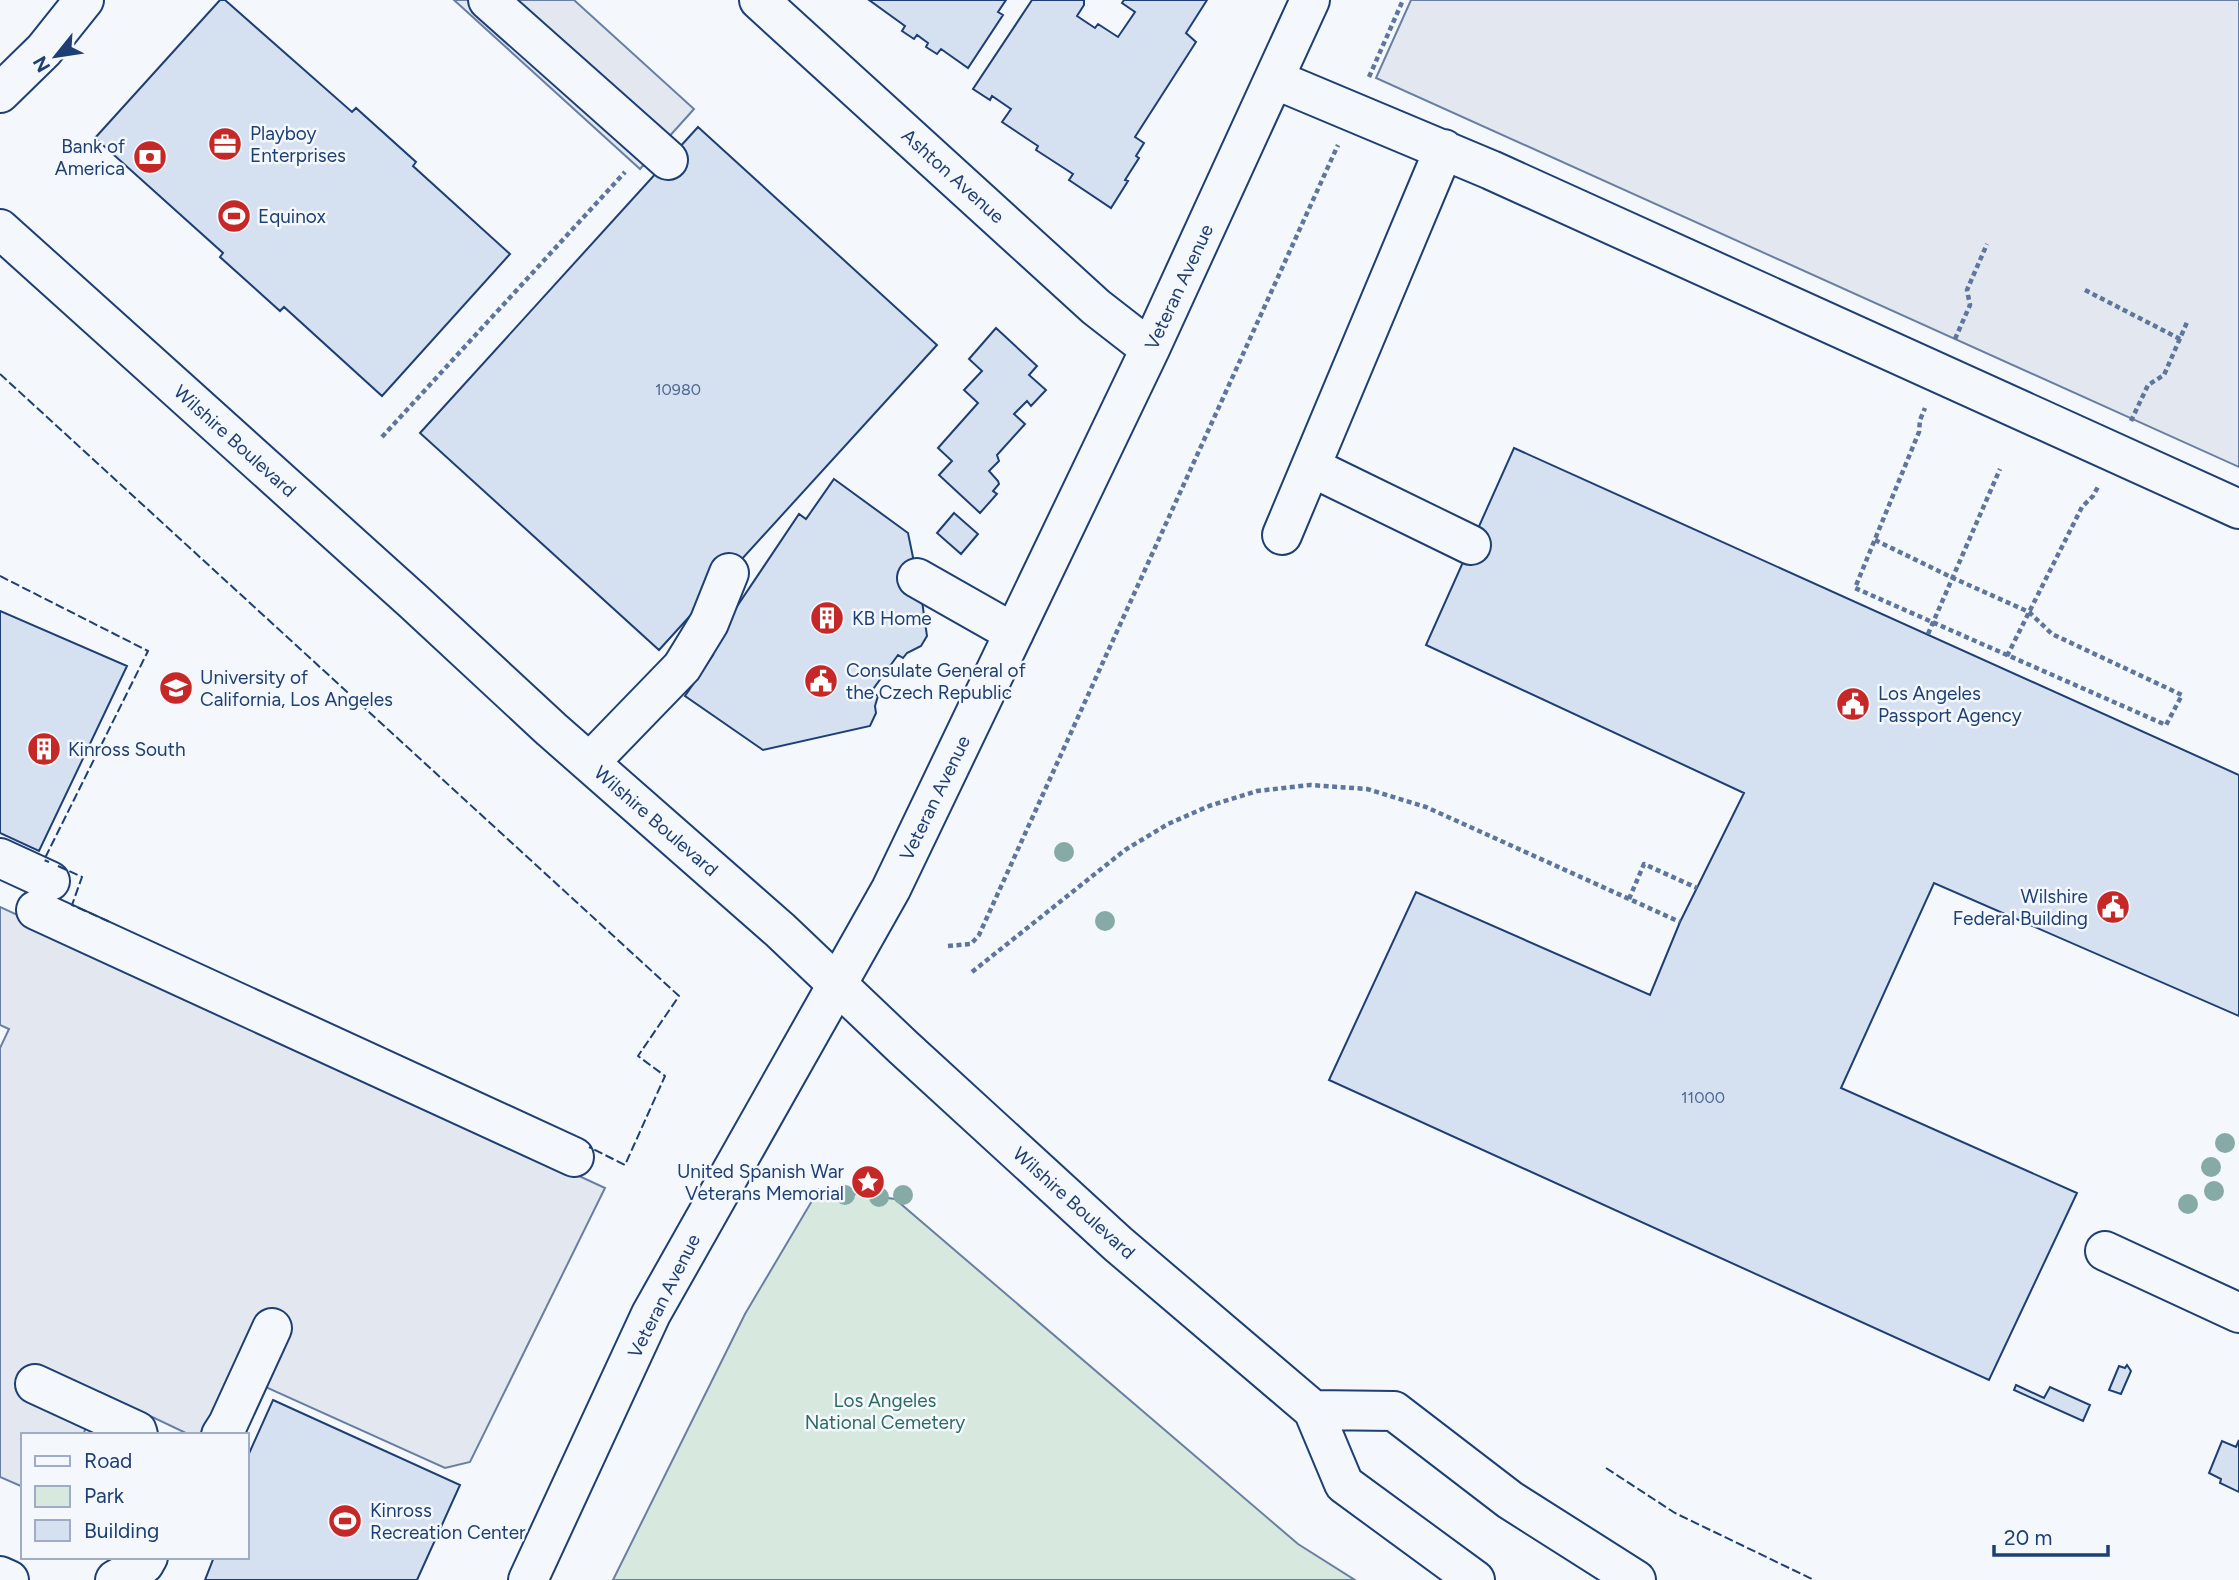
<svg xmlns="http://www.w3.org/2000/svg" width="2239" height="1580" font-family="Figtree,sans-serif">
<rect width="100%" height="100%" fill="#f4f7fb"/>
<path fill="#d7e8df" stroke="#687fa3" stroke-width="2" d="M819,1189L895,1199L1298,1544L1355,1580H613L745,1314Z"/>
<path fill="#e3e8f0" stroke="#687fa3" stroke-width="2" d="M454,0H574L694,109L640,169Z
M1411,0H2239V467L1376,78Z
M0,907L605,1188L470,1462L445,1468L257,1383L235,1435H190L100,1392L83,1435H23V1487L0,1477V1048L9,1029L0,1025Z"/>
<path fill="#d5e0f0" stroke="#1d3f73" stroke-width="2" d="M220,0H225L352,112L356,108L416,162L413,166L510,254L382,396L284,307L280,311L220,257L223,253L95,138Z
M869,0H1006L998,12L1003,15L968,68L941,49L937,54L926,47L928,43L917,35L914,39L902,31L905,26Z
M1032,0H1084V5L1077,16L1095,28L1098,24L1118,37L1135,12L1122,3L1124,0H1207L1186,33L1196,42L1135,137L1144,143L1136,156L1139,158L1125,180L1128,181L1111,208L1069,180L1073,174L1036,150L1038,146L1002,122L1011,109L992,96L990,100L973,89Z
M698,127L937,345L659,650L420,433Z
M996,328L1037,366L1029,375L1046,390L1031,406L1027,401L1014,414L1025,424L997,455L999,461L989,471L998,481L999,484L993,491L997,494L980,513L939,475L952,461L938,448L978,403L964,390L982,371L969,359Z
M1514,448L2239,775V1016L1934,883L1841,1088L2077,1193L1989,1380L1329,1080L1416,892L1650,995L1680,922L1744,793L1426,645Z
M834,479L908,533L922,601L927,636L921,646L907,653L903,658L898,655L871,692L878,696L875,706L876,713L870,726L763,750L685,696L713,655L707,651L799,514L806,519Z
M954,513L978,534L961,554L937,533Z
M0,611L127,666L39,851L0,833Z
M2127,1365L2131,1371L2121,1394L2109,1390L2119,1366L2125,1368Z
M2016,1385L2044,1398L2050,1387L2090,1405L2083,1421L2014,1390Z
M273,1400L460,1485L417,1580H205L214,1557H247V1458Z
M2239,1440V1492L2220,1483L2221,1479L2209,1473L2222,1441L2236,1447Z"/>
<g fill="none" stroke-linecap="round" stroke-linejoin="round">
<g stroke="#1d3f73" stroke-width="42">
<path id="minor" d="M488,0L668,160
M759,0L1096,307L1150,349
M1274,79L1491,170L2239,509
M0,93L44,50L84,0
M1311,467L1471,545
M1282,535L1444,149
M917,578L1014,633
M590,762L682,667L709,623L729,573
M0,858L50,881
M36,910L574,1157
M2105,1251L2239,1313
M35,1384L137,1431L138,1435
M221,1435L228,1424L272,1328
M0,1576L9,1580
M115,1580L144,1564L148,1557
M528,1580L651,1314L891,889L1150,349L1310,0"/>
</g>
<g stroke="#1d3f73" stroke-width="42">
<path id="major" d="M0,229L413,601L551,729L780,930L903,1047L1118,1244L1313,1410L1344,1484L1475,1580
M1313,1410L1394,1411L1510,1500L1636,1580"/>
</g>
<path stroke="#5e769c" stroke-width="4.5" stroke-dasharray="5 3.5" stroke-linecap="butt" d="M1369,77L1403,0
M2085,290L2180,339
M1955,339L1970,305L1967,290L1987,244
M2131,421L2148,385L2164,375L2188,320
M382,437L625,172
M1875,540L1953,578L2029,612L2052,634L2182,695L2166,725L1855,588L1919,432L1920,420L1925,408
M1928,634L2000,469
M2007,656L2082,507L2093,496L2099,485
M1629,899L1644,864L1697,888
M948,946L971,944L979,935L1338,145
M972,972L1125,850L1168,824L1209,806L1257,791L1310,785L1367,789L1426,807L1680,922"/>
<use href="#minor" stroke="#f4f7fb" stroke-width="38"/>
<use href="#major" stroke="#f4f7fb" stroke-width="38"/>
<path stroke="#1d3f73" stroke-width="2" stroke-dasharray="9 3.5" stroke-linecap="butt" d="M0,374L679,996L638,1056L665,1076L625,1165L589,1147
M0,576L148,651L44,860L49,862
M58,866L82,877L72,905L110,922
M1606,1468L1675,1513L1814,1580"/>
</g>
<g fill="#86aba6">
<circle cx="1064" cy="852" r="10"/>
<circle cx="1105" cy="921" r="10"/>
<circle cx="2225" cy="1143" r="10"/>
<circle cx="2211" cy="1167" r="10"/>
<circle cx="2214" cy="1191" r="10"/>
<circle cx="845" cy="1195" r="10"/>
<circle cx="903" cy="1195" r="10"/>
<circle cx="879" cy="1197" r="10"/>
<circle cx="2188" cy="1204" r="10"/>
</g>
<defs>
<g id="office-disc" transform="scale(1.75)"><circle r="9.5" fill="#c62828" stroke="#f4f7fb"/><path d="M-6-3h4V-5.5h4V-3h4V5H-6ZM-1-4.5V-3h2v-1.5ZM-6 0V1H6V0Z" fill="#fff"/></g>
<g id="bank-disc" transform="scale(1.75)"><circle r="9.5" fill="#c62828" stroke="#f4f7fb"/><path d="M-6-4H6V4H-6ZM0-2.3a2.3 2.3 0 1 0 0 4.6a2.3 2.3 0 1 0 0-4.6Z" fill="#fff"/></g>
<g id="stadium-disc" transform="scale(1.75)"><circle r="9.5" fill="#c62828" stroke="#f4f7fb"/><path d="M0-5a6.5 5 0 1 0 0 10a6.5 5 0 1 0 0-10ZM-3.5-1.8h7v3.6h-7Z" fill="#fff"/></g>
<g id="building-disc" transform="scale(1.75)"><circle r="9.5" fill="#c62828" stroke="#f4f7fb"/><path d="M-4-6H4V6H1V3H-1V6H-4ZM-2.5-4.3h1.7v1.8h-1.7ZM.8-4.3h1.7v1.8H.8ZM-2.5-1h1.7V.8h-1.7ZM.8-1h1.7V.8H.8Z" fill="#fff"/></g>
<g id="civic-disc" transform="scale(1.75)"><circle r="9.5" fill="#c62828" stroke="#f4f7fb"/><path d="M-.6-6.5H3V-4.5H.6V-3L4-1V1h2V6H-6V1h2V-1L-.6-3ZM-1.2 2.5V6h2.4V2.5Z" fill="#fff"/></g>
<g id="university-disc" transform="scale(1.75)"><circle r="9.5" fill="#c62828" stroke="#f4f7fb"/><path d="M0-5L7-2L0 1L-7-2ZM-4 1L0 2.5L4 1V4Q0 6-4 4Z" fill="#fff"/></g>
<g id="sight-disc" transform="scale(1.75)"><circle r="9.5" fill="#c62828" stroke="#f4f7fb"/><path d="M0-6L1.8-2.2L6-1.7L2.9 1.2L3.7 5.4L0 3.3L-3.7 5.4L-2.9 1.2L-6-1.7L-1.8-2.2Z" fill="#fff"/></g>
</defs>
<g fill-rule="evenodd">
<use href="#office-disc" x="225" y="144"/>
<use href="#bank-disc" x="150" y="157"/>
<use href="#stadium-disc" x="234" y="216"/>
<use href="#building-disc" x="827" y="618"/>
<use href="#civic-disc" x="821" y="681"/>
<use href="#university-disc" x="176" y="688"/>
<use href="#civic-disc" x="1853" y="704"/>
<use href="#building-disc" x="44" y="749"/>
<use href="#civic-disc" x="2113" y="907"/>
<use href="#sight-disc" x="868" y="1182"/>
<use href="#stadium-disc" x="345" y="1521"/>
</g>
<g text-anchor="middle" dominant-baseline="central" stroke-width="5" stroke-linejoin="round" paint-order="stroke">
<g font-size="16" fill="#4b6792">
<text x="678" y="389">10980</text>
<text x="1703" y="1097">11000</text>
</g>
<g font-size="19" fill="#1d3f73" stroke="#f4f7fb" text-anchor="start">
<text x="250" y="133">Playboy<tspan x="250" dy="22">Enterprises</tspan></text>
<text x="125" y="146" text-anchor="end">Bank of<tspan x="125" dy="22">America</tspan></text>
<text x="258" y="216">Equinox</text>
<text x="852" y="618">KB Home</text>
<text x="846" y="670">Consulate General of<tspan x="846" dy="22">the Czech Republic</tspan></text>
<text x="200" y="677">University of<tspan x="200" dy="22">California, Los Angeles</tspan></text>
<text x="1878" y="693">Los Angeles<tspan x="1878" dy="22">Passport Agency</tspan></text>
<text x="68" y="749">Kinross South</text>
<text x="2088" y="896" text-anchor="end">Wilshire<tspan x="2088" dy="22">Federal Building</tspan></text>
<text x="844" y="1171" text-anchor="end">United Spanish War<tspan x="844" dy="22">Veterans Memorial</tspan></text>
<text x="370" y="1510">Kinross<tspan x="370" dy="22">Recreation Center</tspan></text>
</g>
<g font-size="19" fill="#1d3f73" stroke="#f4f7fb">
<text transform="translate(953 176) rotate(42)">Ashton Avenue</text>
<text transform="translate(1179 287) rotate(-65)">Veteran Avenue</text>
<text transform="translate(235 441) rotate(42)">Wilshire Boulevard</text>
<text transform="translate(935 798) rotate(-64)">Veteran Avenue</text>
<text transform="translate(656 821) rotate(41)">Wilshire Boulevard</text>
<text transform="translate(1074 1203) rotate(42)">Wilshire Boulevard</text>
<text transform="translate(664 1296) rotate(-63)">Veteran Avenue</text>
</g>
<g font-size="19" fill="#2c6c60" stroke="#f4f7fb">
<text x="885" y="1400">Los Angeles<tspan x="885" dy="22">National Cemetery</tspan></text>
</g>
</g>
<rect x="21" y="1433" width="228" height="126" fill="#f4f7fb" stroke="#9eadc5" stroke-width="2"/>
<rect x="35" y="1456" width="35" height="10" fill="#f4f7fb" stroke="#9eadc5" stroke-width="2"/>
<text x="84" y="1468" font-size="21" fill="#1d3f73">Road</text>
<rect x="35" y="1486" width="35" height="21" fill="#d7e8df" stroke="#9eadc5" stroke-width="2"/>
<text x="84" y="1503" font-size="21" fill="#1d3f73">Park</text>
<rect x="35" y="1520" width="35" height="21" fill="#d5e0f0" stroke="#9eadc5" stroke-width="2"/>
<text x="84" y="1538" font-size="21" fill="#1d3f73">Building</text>
<g transform="translate(56 56) rotate(240)" stroke="#f4f7fb" stroke-width="5" paint-order="stroke">
<path d="M0-5L12 26L0 18L-12 26Z" fill="#1d3f73"/>
<text y="-10" font-size="19" font-weight="bold" text-anchor="middle" fill="#1d3f73">N</text>
</g>
<path d="M1994 1545v10h114v-10" fill="none" stroke="#1d3f73" stroke-width="3.5"/>
<text x="2004" y="1545" font-size="21" fill="#1d3f73" stroke="#f4f7fb" stroke-width="5" paint-order="stroke">20 m</text>
</svg>
